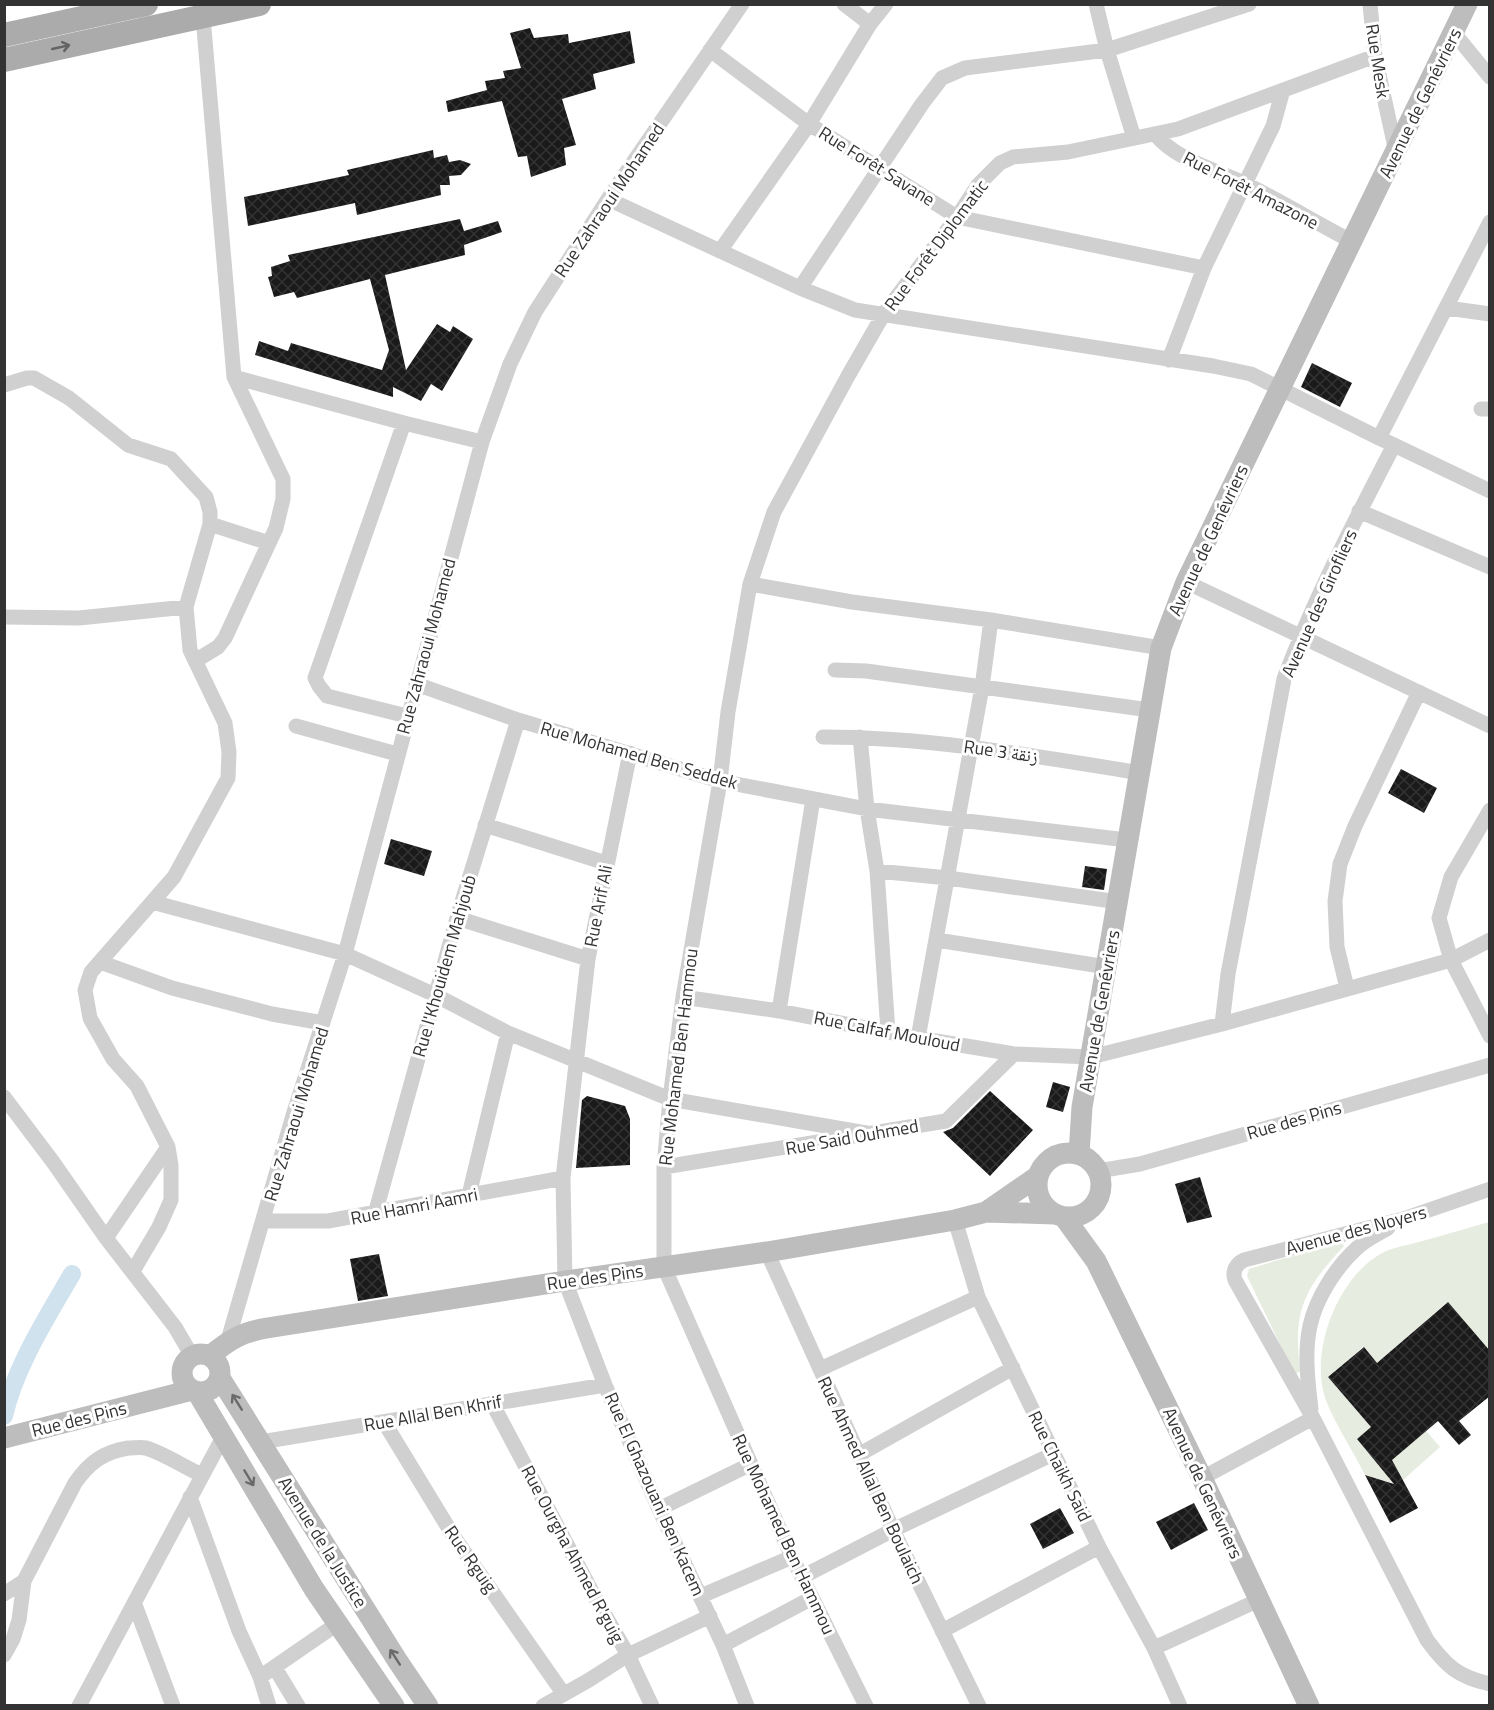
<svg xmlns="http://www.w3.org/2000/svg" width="1494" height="1710" font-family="'Titillium Web','Noto Naskh Arabic',sans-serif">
<defs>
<pattern id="building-cross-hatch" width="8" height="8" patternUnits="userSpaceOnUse" patternTransform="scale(1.5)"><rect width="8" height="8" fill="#1a1a1a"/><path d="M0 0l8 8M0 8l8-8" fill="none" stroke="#333"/></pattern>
</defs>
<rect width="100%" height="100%" fill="#fff"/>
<path fill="#e6ecdf" d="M1489,1222V1351L1447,1302L1377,1363L1363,1347L1328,1377L1371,1427L1357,1439L1381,1468L1426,1431L1440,1447L1403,1480L1396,1484L1365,1475C1353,1451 1337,1427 1327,1403C1307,1354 1338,1275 1384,1252C1395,1247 1408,1245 1419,1242C1443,1235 1466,1229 1489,1222Z
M1341,1241L1344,1246C1303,1290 1293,1311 1300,1371L1295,1375L1247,1276L1249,1269Z"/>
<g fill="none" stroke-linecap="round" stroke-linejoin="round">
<path stroke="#cfe2ee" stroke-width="18" d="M4,1416C15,1367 47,1317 72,1274"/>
</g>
<path fill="url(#building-cross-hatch)" d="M530,28L534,38L568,34L569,43L630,31L635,63L593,74L596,89L562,99L576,145L564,148L566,165L531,177L527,156L518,157L502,101L448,112L446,101L487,90L485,81L505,78L503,71L521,68L510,33Z
M433,150L434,158L447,155L449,162L460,160L471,164L461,175L449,176L450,185H440L441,195L357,215L355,203L248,226L244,197L349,175L347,170Z
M460,219L464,231L498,221L502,232L464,245L465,255L385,275L406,370L437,324L450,332L453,326L473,339L442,391L431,384L421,401L393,387V397L255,355L259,341L288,351L291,343L382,370L389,350L370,279L297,298L294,292L274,297L268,277L272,276L271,267L290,261L288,255Z
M1312,363L1352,383L1340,407L1301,387Z
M1401,769L1437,788L1424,813L1388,793Z
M391,839L432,851L424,876L384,864Z
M1085,866L1107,869L1104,890L1082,887Z
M1053,1082L1070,1087L1063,1112L1046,1107Z
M990,1091L1033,1130L990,1176L943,1132L953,1128Z
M587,1096L625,1106L630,1119V1165L576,1168L582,1100Z
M1200,1177L1212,1217L1187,1223L1175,1184Z
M379,1254L388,1296L358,1301L350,1259Z
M1448,1302L1490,1351V1396L1459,1421L1471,1435L1459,1445L1438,1421L1392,1460L1418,1508L1390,1523L1365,1475L1394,1484L1357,1439L1371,1427L1328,1377L1364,1347L1377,1363Z
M1194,1503L1208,1530L1171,1550L1156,1522Z
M1060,1508L1074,1533L1043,1549L1030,1524Z"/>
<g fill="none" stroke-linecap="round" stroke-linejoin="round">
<path stroke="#d0d0d0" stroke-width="15" d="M844,4L870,24
M1096,4L1107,50L1134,138
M1370,4L1375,56L1396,152
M1454,33L1490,77
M710,50L809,124L957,217L1204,268
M1155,134C1176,160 1214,169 1244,183C1280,201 1315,222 1351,241
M608,199L800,288L855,310L1213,366L1251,374L1379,438
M720,251L809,124L870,24L886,4
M800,288L922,104L942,78L965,68L1107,50L1249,4
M1447,308L1490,314
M1169,360L1204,268L1273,126L1283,90
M234,377L404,423L482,442
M4,385L27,378H34L69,398L128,445L171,459L206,497L210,512V524L186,607L190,650L225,723L229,752L228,778L174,877L91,972L85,990L90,1018L113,1059L137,1086L168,1147L171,1165V1200L159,1227L133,1271
M1481,409H1490
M404,423L315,678L319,686L327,696L407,716
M1394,445L1490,491
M1359,511L1490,567
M210,524L269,543
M1186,582L1490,726
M750,584L852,602L991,620L1161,648
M4,617L79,618L186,607
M195,661L218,647L225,638L276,528L283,499V479L234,377L203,17
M835,670L866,671L1150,710
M416,684L518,720L720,781L867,809L1127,840
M296,726L397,754
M823,737C929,737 1035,756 1140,773
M860,737L867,809L877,871L888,1032
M630,753L588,959L563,1178L565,1281L605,1385L659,1509L723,1645L747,1706
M1490,810L1451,877L1439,918L1451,960L1490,1036
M485,825L606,863
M877,871L948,878L1119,902
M152,902L345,954L435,995L508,1033L670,1099L872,1134
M457,918L588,959
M937,940L1107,967
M100,962L172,988L272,1014L323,1023
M1347,988L1337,947L1335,901L1340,864L1355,826L1419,692
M683,997L779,1011L918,1038L1014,1054L1091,1057L1222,1024L1451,960L1490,940
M779,1011L813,799
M1222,1024L1228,974L1284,679C1314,599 1354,522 1394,445L1379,438L1490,222
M918,1038L982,687L991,620
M4,1097L53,1162L106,1238L175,1327L192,1356
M664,1167L946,1121L1014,1054
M1098,1171L1140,1164L1490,1065
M1490,1189L1403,1219L1244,1260C1236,1264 1232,1271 1235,1280L1313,1418L1427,1640C1446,1666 1458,1677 1490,1684
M469,1195L508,1033
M375,1214L457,918L518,720
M955,1220L978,1297L1099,1547L1154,1648L1180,1706
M264,1221H328L563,1178
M106,1238L168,1147
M767,1252L893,1530L979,1706
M228,1340L294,1112L345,954L482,442L510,364L535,312L608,199L742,4
M820,1369L978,1297
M492,1403L597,1601L628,1655L652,1706
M1311,1409C1308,1383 1304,1353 1310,1326C1316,1298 1336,1267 1357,1248C1365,1240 1378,1234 1388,1228
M384,1422L454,1537L563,1693
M261,1442L605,1385
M860,1454L1013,1368
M1202,1478L1313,1418
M190,1497L239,1631L260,1677L269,1706
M659,1509L751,1464
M802,1577L893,1530L1053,1454
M4,1594L24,1581
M701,1596L792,1557
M135,1605L173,1706
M942,1631L1099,1547
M723,1645L812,1598
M1154,1648L1259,1600
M4,1655L13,1639L19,1620L24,1581L75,1483C89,1463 103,1452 128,1448C134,1448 140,1447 146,1448C165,1454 184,1467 202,1475
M275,1668L298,1706
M260,1677L337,1624
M79,1706L223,1437
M543,1706L589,1680L628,1655L710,1616
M866,1706L792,1557L664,1267V1167L670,1099L683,997L720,781L728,712L750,584L774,512L848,376L883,315L957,217L978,185L1000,163L1013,157L1068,152L1178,129L1375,56"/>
<path stroke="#bdbdbd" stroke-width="21" d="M1037 1185a32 32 0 1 1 64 0a32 32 0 1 1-64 0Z
M1079,1154L1082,1107L1161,648L1186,582L1467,4
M986,1212L1038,1176
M1064,1217L1096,1261L1202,1478L1309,1706
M182 1373a19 19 0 1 1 38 0a19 19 0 1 1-38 0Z
M210,1356C229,1340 242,1332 267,1328L565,1281L767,1252L955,1220L986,1212L1055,1214
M220,1378L397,1660L428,1706
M197,1392L314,1589L394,1706
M4,1438L192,1390"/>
<path stroke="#ababab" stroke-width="24" d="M4,35L146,4
M4,60L259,4"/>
</g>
<defs><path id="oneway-shaft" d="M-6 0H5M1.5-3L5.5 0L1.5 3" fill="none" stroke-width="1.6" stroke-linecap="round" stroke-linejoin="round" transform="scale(1.5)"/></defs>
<use stroke="#636363" href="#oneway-shaft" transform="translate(61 47) rotate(-13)"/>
<g stroke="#6a6a6a">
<use href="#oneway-shaft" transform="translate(237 1402) rotate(-122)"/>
<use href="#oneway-shaft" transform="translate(249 1478) rotate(59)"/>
<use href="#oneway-shaft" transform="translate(395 1657) rotate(-123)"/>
</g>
<g text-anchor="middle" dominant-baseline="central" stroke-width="6" stroke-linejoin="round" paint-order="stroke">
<g font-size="18" fill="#333" stroke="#fff">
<text transform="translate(1378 61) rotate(81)">Rue Mesk</text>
<text transform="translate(1420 103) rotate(-64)">Avenue de Genévriers</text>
<text transform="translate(877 166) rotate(32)">Rue Forêt Savane</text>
<text transform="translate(1251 190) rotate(27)">Rue Forêt Amazone</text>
<text transform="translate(609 200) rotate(-56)">Rue Zahraoui Mohamed</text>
<text transform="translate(936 245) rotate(-53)">Rue Forêt Diplomatic</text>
<text transform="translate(1208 540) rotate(-65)">Avenue de Genévriers</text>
<text transform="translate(1319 603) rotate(-66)">Avenue des Girofliers</text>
<text transform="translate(426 646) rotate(-75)">Rue Zahraoui Mohamed</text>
<text transform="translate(1001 751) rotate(8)">Rue 3 زنقة</text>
<text transform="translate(639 755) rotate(16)">Rue Mohamed Ben Seddek</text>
<text transform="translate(598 906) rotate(-79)">Rue Arif Ali</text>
<text transform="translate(444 966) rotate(-74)">Rue l'Khouidem Mahjoub</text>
<text transform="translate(1099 1011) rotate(-80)">Avenue de Genévriers</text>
<text transform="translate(887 1031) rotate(11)">Rue Calfaf Mouloud</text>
<text transform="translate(678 1057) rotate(-83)">Rue Mohamed Ben Hammou</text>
<text transform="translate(296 1114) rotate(-73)">Rue Zahraoui Mohamed</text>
<text transform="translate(1294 1120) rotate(-16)">Rue des Pins</text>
<text transform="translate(852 1137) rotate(-10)">Rue Said Ouhmed</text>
<text transform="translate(414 1206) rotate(-11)">Rue Hamri Aamri</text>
<text transform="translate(1356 1230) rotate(-15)">Avenue des Noyers</text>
<text transform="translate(595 1277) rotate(-8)">Rue des Pins</text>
<text transform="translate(433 1413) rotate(-10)">Rue Allal Ben Khrif</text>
<text transform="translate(79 1419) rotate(-14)">Rue des Pins</text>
<text transform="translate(1060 1466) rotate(64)">Rue Chaikh Said</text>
<text transform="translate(871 1480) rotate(65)">Rue Ahmed Allal Ben Boulaich</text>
<text transform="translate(1203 1483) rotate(65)">Avenue de Genévriers</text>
<text transform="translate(655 1494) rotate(66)">Rue El Ghazouani Ben Kacem</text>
<text transform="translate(784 1534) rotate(65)">Rue Mohamed Ben Hammou</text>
<text transform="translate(323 1542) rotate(58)">Avenue de la Justice</text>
<text transform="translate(573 1554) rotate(62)">Rue Ourgha Ahmed R'guig</text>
<text transform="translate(471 1559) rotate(55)">Rue Rguig</text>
</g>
</g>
<rect width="1494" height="1710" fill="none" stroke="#333333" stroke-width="12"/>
</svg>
